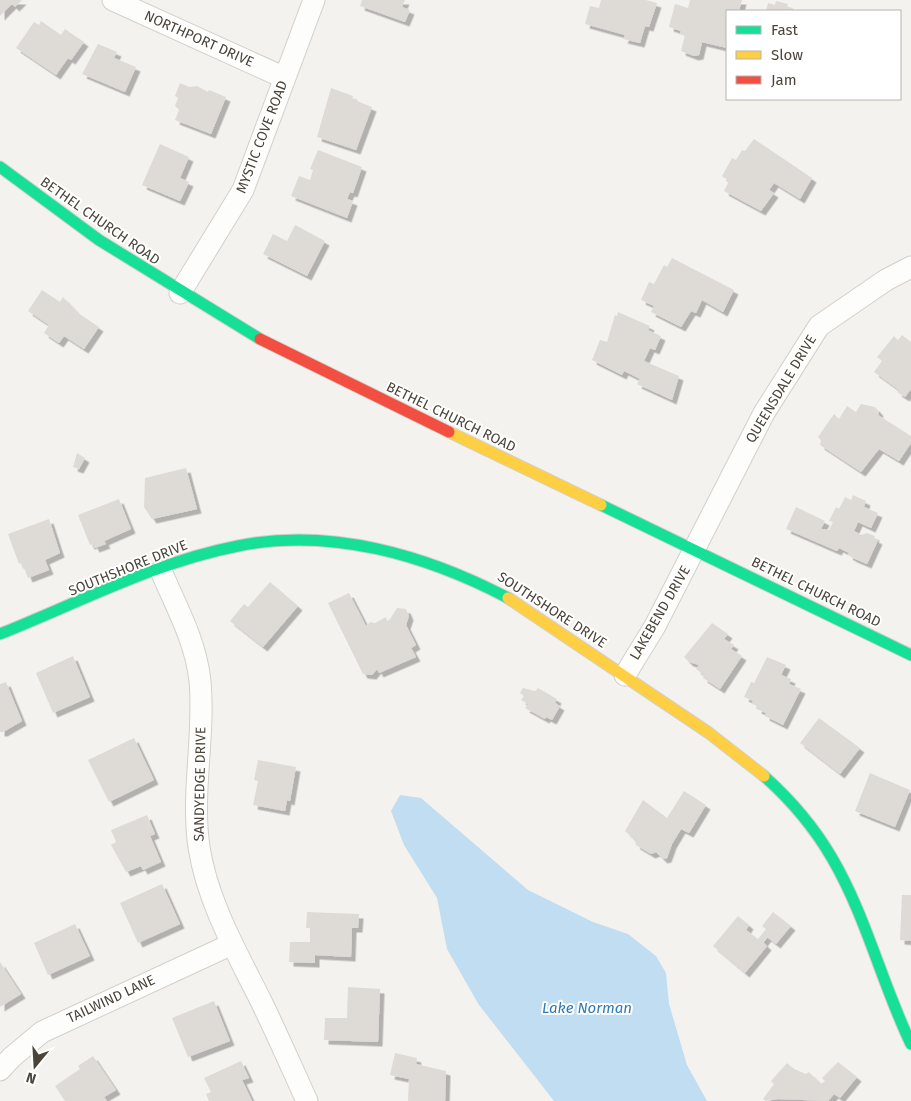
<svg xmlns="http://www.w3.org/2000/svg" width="911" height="1101" font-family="'Fira Sans',sans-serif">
<defs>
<filter id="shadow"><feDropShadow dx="4.5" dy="4.5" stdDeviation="0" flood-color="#0004"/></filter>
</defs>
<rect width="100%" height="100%" fill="#f4f2ee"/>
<path fill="#c0ddf1" d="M400,795L421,798L528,890L593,922L628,934L656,956L666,973L669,1004L687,1065L707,1101H554L479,1005L447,949L437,898L404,845L391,811Z"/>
<path fill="#dedbd6" filter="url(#shadow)" d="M0,0H22L15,7L12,4L0,16Z
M362,0H405L402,7L410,10L405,22L360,6Z
M601,0H646L657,3L649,27L645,26L640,43L623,39L625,35L585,24L590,6L599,8Z
M690,0H742L739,11H727V48L702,42L699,55L694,56L681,51L685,35L680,33L681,31L669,27L675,4L688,8Z
M776,1L788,4L787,7L794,9L793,11H766L768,3L775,5Z
M41,21L61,35L65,29L84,42L71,60L68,58L56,75L16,48L34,22L39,25Z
M98,44L117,52L114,58L136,67L125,92L82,74Z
M180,83L189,87L197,86L208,92L209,90L226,97L211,134L175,120L179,110L175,106L178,98L175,96Z
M331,88L353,96L352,99L372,107L356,150L317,137Z
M754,139L812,178L800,199L774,183L769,190L774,193L761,211L724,191L729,181L722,176L732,158L736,160L742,150L745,151Z
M160,144L189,157L180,178L189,182L180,201L142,185Z
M318,150L362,167L353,193L350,192L347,199L353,201L347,218L291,196L299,176L310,180L313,170L310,169Z
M295,225L325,241L307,276L263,254L273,234L287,241Z
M672,258L734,290L723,312L702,300L696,313L691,311L681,327L651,312L654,306L641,300L649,282L654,284L664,265L667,267Z
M42,290L60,302L63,297L78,313L99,327L84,349L64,336L59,343L44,333L49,325L28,311Z
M618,312L650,326L648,330L661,336L655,350L650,348L644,361L679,376L672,400L637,384L640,379L624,371L622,375L592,360L600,340L607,342L615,315L617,316Z
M902,335L911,342V389L905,397L897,392L899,390L874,372L882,361L877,357L894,336L898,340Z
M861,404L875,407L879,412L878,415L911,436V443L899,461L879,449L861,472L820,445L821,440L818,437L834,414L839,419L847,406L856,412Z
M77,453L85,458L79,469L73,467Z
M186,468L197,509L152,519L144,507L145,478Z
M853,495L866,501L864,507L878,513L871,528L858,522L854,531L861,535L867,533L875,536L874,538L878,540L867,564L853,558L848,555L849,553L839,548L837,551L786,529L796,507L825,521L821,529L829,530L833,522L829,521L836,507L839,509L845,497L851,500Z
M119,499L131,529L104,541L106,544L95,548L93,544L90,545L78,515Z
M49,519L60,553L45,560L49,570L28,578L22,563L19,564L8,534Z
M270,582L298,606L263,647L230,621L244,604L248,607Z
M349,593L366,626L370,622L375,623L386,617L387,621L390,619L397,608L406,609L409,616L406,625L416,645L411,648L416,657L379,673L377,669L372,675L363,674L328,603Z
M712,623L728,634L724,639L734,645L731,649L742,656L720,689L703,678L704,675L696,669L699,665L689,662L684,657Z
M73,656L90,697L53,713L36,673Z
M767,657L786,665L781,675L791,679L789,684L801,689L783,725L765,716L766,713L757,709L758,706L752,704L753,701L744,697L751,682L754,683Z
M6,682L22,721L3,732H0V684Z
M523,688L535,691L538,688L557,699L555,703L560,706L552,720L546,717L545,719L525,708L528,704L521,700L524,696L520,693Z
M819,718L860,748L840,774L800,743Z
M134,738L154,780L109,802L88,760Z
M258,760L296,767L290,801L287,800L285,811L253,805L258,781L254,780Z
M870,773L910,790L895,827L855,811Z
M684,791L706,805L689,833L681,829L672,844L667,858L663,859L656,852L651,854L636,845L635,840L625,831L643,800L667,818Z
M147,815L155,834L150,836L161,862L143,870L141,866L126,872L111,845L116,842L111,830Z
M162,884L180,924L138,943L120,903Z
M902,895H911V941L900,940Z
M307,912L359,914L358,928H352L351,957L315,955V963L289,962L290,942H310V928H306Z
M773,912L791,926L776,944L767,937L763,942L767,946L745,973L713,946L738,916L749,925L746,930L758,939L766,929L762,926Z
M75,924L90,956L48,975L34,943Z
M0,962L21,994L0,1007Z
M348,987L380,989L378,1042L324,1040L325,1018H347Z
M214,1001L230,1041L188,1057L172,1018Z
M395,1053L417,1058L416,1064L446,1071L445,1101H408L409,1079L390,1075Z
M93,1056L116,1090L104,1097L107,1101H65L55,1086L80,1069L78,1066Z
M241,1061L249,1078L242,1080L252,1101H209L206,1094L211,1092L204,1078Z
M838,1062L857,1077L840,1098L834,1094L828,1101L778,1099L766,1101L763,1099L774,1084L771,1081L787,1063L794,1069L806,1074L809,1072L821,1084L825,1081L822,1078Z"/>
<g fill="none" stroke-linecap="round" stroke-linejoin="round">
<g stroke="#d2d0cb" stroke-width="23">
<path id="street" d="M113,0L285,78
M180,293L243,190L314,0
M161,571C176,606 196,642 200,681C205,736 191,793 199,847C207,901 237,953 261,1001C277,1034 292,1068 307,1101
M625,675L655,626L764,413L819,326L886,280L911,267
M0,1070L12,1057L42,1032L232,944"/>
</g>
<g stroke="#d3cfc5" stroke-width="13">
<path id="fast" d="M0,167L99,240L260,339
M601,505L911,655
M0,634C78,603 155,562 238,546C330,527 426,555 508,598
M764,776C791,800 814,827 832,858C866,916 882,984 911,1044"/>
</g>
<g stroke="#d3cfc5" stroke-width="13">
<path id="slow" d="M449,432L601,505
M508,598L709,733L764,776"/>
</g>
<g stroke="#d3cfc5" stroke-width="13">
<path id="jam" d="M260,339L449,432"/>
</g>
<use href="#street" stroke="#fdfdfc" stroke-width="21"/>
<use href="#fast" stroke="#16e098" stroke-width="11"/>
<use href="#slow" stroke="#ffcf43" stroke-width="11"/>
<use href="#jam" stroke="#f24e42" stroke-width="11"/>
</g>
<g text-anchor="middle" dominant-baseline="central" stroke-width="4" stroke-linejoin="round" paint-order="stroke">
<g font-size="14" fill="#4b4439" stroke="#fff">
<text transform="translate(199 39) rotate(24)">NORTHPORT DRIVE</text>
<text transform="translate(262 137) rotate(-69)">MYSTIC COVE ROAD</text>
<text transform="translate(100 221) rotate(35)">BETHEL CHURCH ROAD</text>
<text transform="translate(781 389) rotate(-59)">QUEENSDALE DRIVE</text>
<text transform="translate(451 417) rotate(26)">BETHEL CHURCH ROAD</text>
<text transform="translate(128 568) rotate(-22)">SOUTHSHORE DRIVE</text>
<text transform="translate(816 592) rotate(26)">BETHEL CHURCH ROAD</text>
<text transform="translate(552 610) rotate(33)">SOUTHSHORE DRIVE</text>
<text transform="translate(660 613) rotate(-60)">LAKEBEND DRIVE</text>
<text transform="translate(200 784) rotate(-89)">SANDYEDGE DRIVE</text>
<text transform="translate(111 999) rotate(-25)">TAILWIND LANE</text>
</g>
<g font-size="15" font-style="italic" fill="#2e7ab2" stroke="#fff">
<text x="587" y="1008">Lake Norman</text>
</g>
</g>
<rect x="726" y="10" width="175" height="90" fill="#ffffff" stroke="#b7b4b0"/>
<rect x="736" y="26" width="25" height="8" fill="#16e098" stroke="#b7b4b0"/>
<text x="771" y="35" font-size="15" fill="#4b4439">Fast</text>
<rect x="736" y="51" width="25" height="8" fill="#ffcf43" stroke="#b7b4b0"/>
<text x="771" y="60" font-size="15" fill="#4b4439">Slow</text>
<rect x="736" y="76" width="25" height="8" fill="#f24e42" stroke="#b7b4b0"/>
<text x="771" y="85" font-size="15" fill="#4b4439">Jam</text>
<g transform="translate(35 1066) rotate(198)" stroke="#ffffff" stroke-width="4" paint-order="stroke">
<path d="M0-4L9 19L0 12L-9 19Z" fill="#4b4439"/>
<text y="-8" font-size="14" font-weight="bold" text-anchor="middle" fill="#4b4439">N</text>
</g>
</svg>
